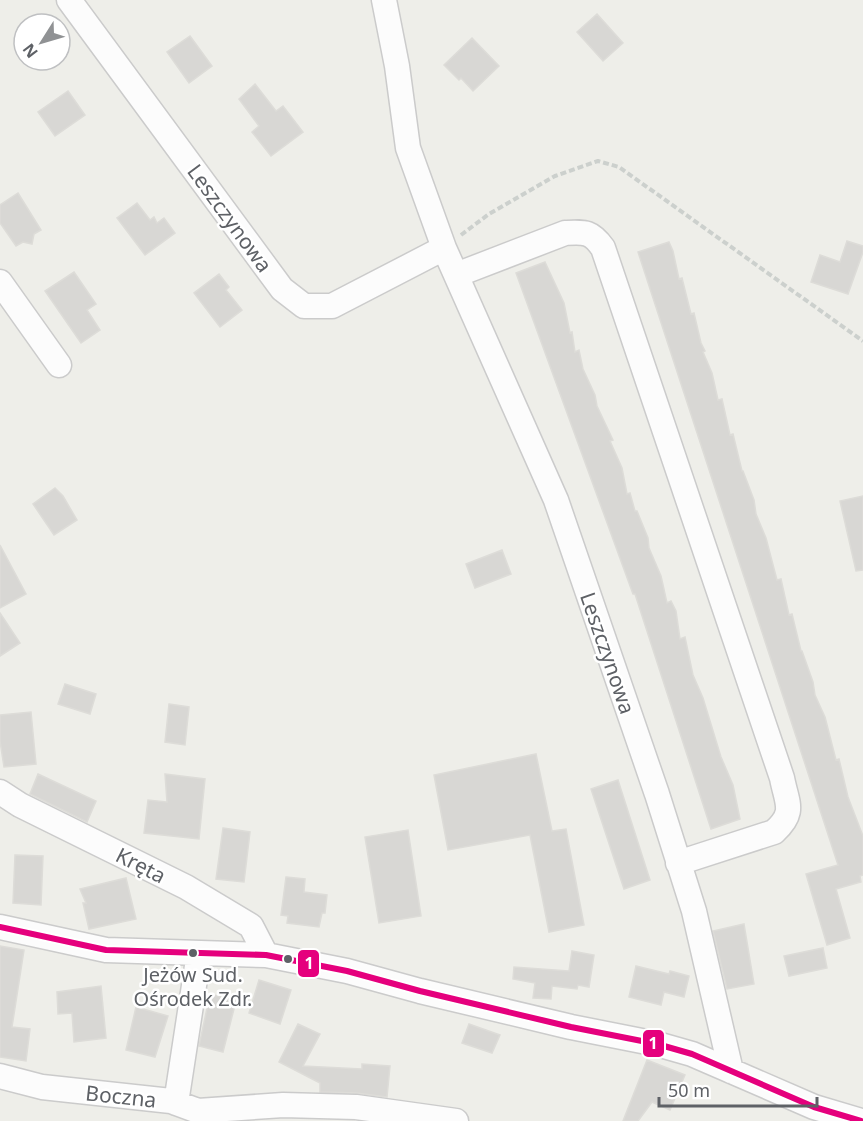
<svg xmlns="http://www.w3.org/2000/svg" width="863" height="1121" font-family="'Noto Sans',sans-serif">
<rect width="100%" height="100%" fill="#eeeee9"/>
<path fill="#d8d7d4" stroke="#dddcd8" stroke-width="1.5" d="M597,14L623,43L603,61L577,32Z
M190,36L212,66L189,83L167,52Z
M472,38L499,66L473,91L461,78L459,80L444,65Z
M255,84L276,111L283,106L303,132L271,156L252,132L259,126L239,99Z
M68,91L85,115L55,136L38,112Z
M18,193L41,230L34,234L32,244L23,242L16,246L0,223V205Z
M137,203L150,220L154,217L157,223L164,218L175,233L145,255L117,218Z
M847,241L863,246V252L848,294L811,282L820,255L840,262Z
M669,242L673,251L679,279L682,278L691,314L694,313L701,343L705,351L703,352L712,373L718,400L722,399L730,435L733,434L742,471H743L754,500L756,514L766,538L777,580L781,579L789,615L792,614L801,651H802L813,682L815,695L825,717L836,760L839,759L848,797L863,836V875L860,876L861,882L836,889L850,938L827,945L806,874L838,865L638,252Z
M545,262L564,303L570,333L572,332L575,352L579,350L583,369L595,395L597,406L613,440L610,441L622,468L627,494L630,493L635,511H637L648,538L649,548L661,576L667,603L671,601L676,611L680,639L685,637L693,675L703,698L721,757L733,785L740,819L711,829L635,594H633L516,273Z
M74,272L96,304L87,310L100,330L81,343L45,291Z
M219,274L229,287L226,290L242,310L220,327L194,293Z
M55,488L63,496L77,520L54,535L33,504Z
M863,496V570L856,571L840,501Z
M0,545L26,594L0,608Z
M502,550L511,574L475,588L466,564Z
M0,613L20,643L0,656Z
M65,684L96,694L90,714L58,704Z
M169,704L189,707L185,745L165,742Z
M31,712L36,764L4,767L0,741V715Z
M536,754L552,831L566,829L584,925L549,932L530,835L448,850L434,775Z
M38,774L96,801L87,822L30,794Z
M165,774L205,779L199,839L144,833L148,800L167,802Z
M618,780L650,880L624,889L591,789Z
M223,828L250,832L244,882L216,879Z
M408,830L421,916L379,923L365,837Z
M15,855L43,856L41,905L13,903Z
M286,877L305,879L304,892L327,895L325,913H322L319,927L287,923L288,916L281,915Z
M126,878L136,919L89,929L83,903H86L80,889Z
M744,924L754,984L727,989L713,931Z
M0,946L24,950L12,1027L30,1029L26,1061L0,1057Z
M823,948L827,968L789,976L784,956Z
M572,951L594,955L589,987L578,985L577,989L552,986L551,999L533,998L535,983L513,979L514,967L569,971Z
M636,966L669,974L670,971L689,976L684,997L664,992L661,1005L629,997Z
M259,980L291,990L280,1024L249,1013Z
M101,986L106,1038L74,1042L72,1013L58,1014L57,992Z
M210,994L236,1001L223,1052L199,1046Z
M136,1007L168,1016L155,1057L126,1050Z
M298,1024L320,1034L303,1066L362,1069V1064L390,1066L387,1097L356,1093L320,1092V1083L279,1062Z
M469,1024L500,1035L492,1053L462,1043Z
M647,1060L685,1075L670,1110L652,1102L638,1121H623Z"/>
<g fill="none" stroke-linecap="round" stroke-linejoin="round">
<g stroke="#cbcbcb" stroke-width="27">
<path id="minor" d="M69,0L282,289L304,306H332L444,248
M384,0L397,66L408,148L444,248L556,500L657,794L694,911L731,1071
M456,275L565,233C585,232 591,231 603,248L782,778C787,804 796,812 774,832L678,863
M0,282L59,365
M0,792L20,805L186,887L251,926L266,955
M0,927L106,950L266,955L347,971L420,991L571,1027L657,1044L692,1054L814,1107L861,1121
M0,1076L42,1087L171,1101L198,1111L283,1105L356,1107L456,1121
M176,1103L199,953"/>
</g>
<path stroke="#ccd0cd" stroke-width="4" stroke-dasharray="6 3" stroke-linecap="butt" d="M461,235L489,214L555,176L598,161L619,167L863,341"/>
<use href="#minor" stroke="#fcfcfc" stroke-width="24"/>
<g stroke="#fff" stroke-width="10">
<path id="bus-1" d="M0,927L106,950L266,955L347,971L420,991L571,1027L657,1044L692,1054L814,1107L861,1121"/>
</g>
<use href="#bus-1" stroke="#e5007d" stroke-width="6"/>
</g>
<g fill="#5e6166" stroke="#fff" stroke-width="2">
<circle cx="193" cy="953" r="5"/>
<circle cx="288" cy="959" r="5"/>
</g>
<g text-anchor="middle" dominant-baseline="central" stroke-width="5" stroke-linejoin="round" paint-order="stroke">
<g font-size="20" fill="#5e6166" stroke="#fff">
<text x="193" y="974">Jeżów Sud.<tspan x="193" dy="24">Ośrodek Zdr.</tspan></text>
</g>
<g font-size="21" fill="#5e6166" stroke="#fff">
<text transform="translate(230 218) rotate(54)">Leszczynowa</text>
<text transform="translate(608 653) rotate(71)">Leszczynowa</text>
<text transform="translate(141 865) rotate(27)">Kręta</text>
<text transform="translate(121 1096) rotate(6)">Boczna</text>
</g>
</g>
<g stroke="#fff" stroke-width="2">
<rect x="297" y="949" width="23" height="29" rx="6" fill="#e5007d"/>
<rect x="642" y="1029" width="23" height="29" rx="6" fill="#e5007d"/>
</g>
<g font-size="16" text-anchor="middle" font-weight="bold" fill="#fff">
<text x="309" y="969">1</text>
<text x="653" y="1049">1</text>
</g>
<g transform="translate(42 42) rotate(233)"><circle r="28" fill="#ffffff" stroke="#bfc0c2" stroke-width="1.5"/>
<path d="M0-4.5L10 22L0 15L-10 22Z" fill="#909294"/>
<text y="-9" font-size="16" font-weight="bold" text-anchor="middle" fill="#5e6166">N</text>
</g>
<path d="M659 1097v9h158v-9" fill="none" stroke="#5e6166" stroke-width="3"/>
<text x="668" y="1097" font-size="18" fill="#5e6166" stroke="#ffffff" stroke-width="4.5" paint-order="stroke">50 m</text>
</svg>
